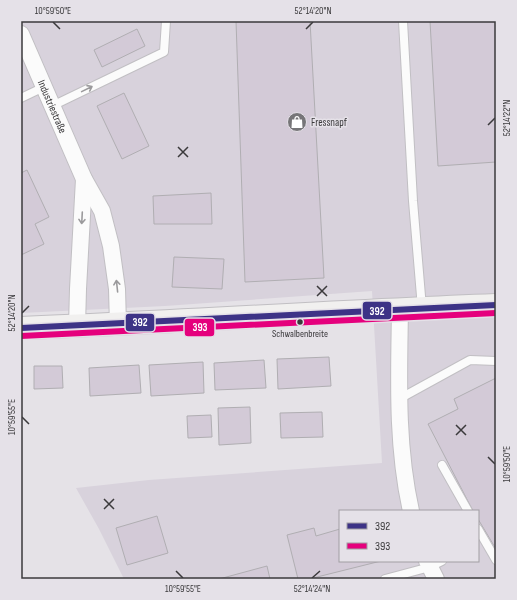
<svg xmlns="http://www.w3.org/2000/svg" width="517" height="600" font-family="'Sofia Sans Condensed',sans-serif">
<rect width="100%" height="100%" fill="#e5e2e7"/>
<path fill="#d8d2dc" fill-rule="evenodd" d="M21,21H496V579H124L99,529L76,488L149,480L382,463L372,291L165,306L21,313ZM340,511H478V561H340Z"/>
<path fill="#d3cad7" stroke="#b0aeb2" d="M236,21H310L324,278L245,282Z
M430,21H496V162L438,166Z
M137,29L145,46L102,67L94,50Z
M124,93L149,146L122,159L97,106Z
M27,170L49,217L35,224L44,244L21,255V173Z
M211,193L212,224H154L153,196Z
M174,257L224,259L222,289L172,287Z
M329,357L331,386L278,389L277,359Z
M264,360L266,388L215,390L214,363Z
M203,362L204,393L151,396L149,365Z
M139,365L141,393L90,396L89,368Z
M34,366H62L63,388L34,389Z
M496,378V549L478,519V511H473L428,424L458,409L454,399Z
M250,407L251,443L219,445L218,408Z
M322,412L323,437L281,438L280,413Z
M211,415L212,437L188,438L187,416Z
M157,516L168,553L127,565L116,528Z
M314,528L316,536L340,529V561H381L309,579H298L287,535Z
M267,566L270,579H219Z"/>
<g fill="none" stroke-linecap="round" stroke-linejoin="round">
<g stroke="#c1bfc3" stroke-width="10">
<path id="service" d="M403,21L413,201L422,308
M21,98L44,87
M52,106L164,52L166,21
M399,399L470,360L496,361
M442,465L468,511
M478,529L496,560
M385,579L430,567L442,561"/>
</g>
<g stroke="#c1bfc3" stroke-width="18">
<g id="minor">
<path id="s1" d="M21,34L84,179L102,211L111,246L117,289L118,325"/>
<path d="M400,309C399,377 396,444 411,511"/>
<path d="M77,326L78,289L84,179"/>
<path d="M427,561L436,579"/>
</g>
</g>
<g stroke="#c1bfc3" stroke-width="24">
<path id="secondary" d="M21,328C179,322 338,311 496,305"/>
</g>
<use href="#service" stroke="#fbfbfb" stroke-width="8"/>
<use href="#minor" stroke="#fbfbfb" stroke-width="16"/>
<use href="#secondary" stroke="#f1f0ef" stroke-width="22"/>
<g stroke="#e5e1e8" stroke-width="9">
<path id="bus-1" d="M21,328L496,305"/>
</g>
<g stroke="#e5e1e8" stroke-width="9">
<path id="bus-2" d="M21,336L496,313"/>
</g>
<use href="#bus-1" stroke="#3d3386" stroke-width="6"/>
<use href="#bus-2" stroke="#e5007d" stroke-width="6"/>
</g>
<defs><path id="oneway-shaft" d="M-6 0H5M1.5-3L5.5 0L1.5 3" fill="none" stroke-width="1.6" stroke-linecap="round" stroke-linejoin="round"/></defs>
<g stroke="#9b9a9c">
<use href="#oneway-shaft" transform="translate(87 89) rotate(-26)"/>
<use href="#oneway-shaft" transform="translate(82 218) rotate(93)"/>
<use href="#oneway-shaft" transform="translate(117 286) rotate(-96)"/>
</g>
<path fill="none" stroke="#3b3a3c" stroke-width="1.5" d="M53,22L60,29M306,29L313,22M488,125L495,118M178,147L188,157M178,157L188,147M317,286L327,296M317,296L327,286M22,313L29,306M22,417L29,424M456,425L466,435M456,435L466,425M488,457L495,464M104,499L114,509M104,509L114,499M176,571L183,578M312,578L320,571"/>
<defs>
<g id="shop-disc" transform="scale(1)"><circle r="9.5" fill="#767578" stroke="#e5e1e8"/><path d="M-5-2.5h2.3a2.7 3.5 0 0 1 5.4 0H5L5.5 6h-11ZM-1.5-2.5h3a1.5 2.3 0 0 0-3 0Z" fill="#fff"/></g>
</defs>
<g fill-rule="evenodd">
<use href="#shop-disc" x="297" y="122"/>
</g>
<circle fill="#3b3a3c" stroke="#e5e1e8" stroke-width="1.5" cx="300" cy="322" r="3.5"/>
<g text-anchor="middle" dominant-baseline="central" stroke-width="3" stroke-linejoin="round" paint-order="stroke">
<g font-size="10" fill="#3b3a3c" stroke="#e5e1e8">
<text x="300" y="334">Schwalbenbreite</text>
</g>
<g font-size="11" fill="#3b3a3c" stroke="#e5e1e8">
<text stroke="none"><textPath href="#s1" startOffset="79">Industriestraße</textPath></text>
</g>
<g font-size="11" fill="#3b3a3c" stroke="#e5e1e8" text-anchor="start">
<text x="311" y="122">Fressnapf</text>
</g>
</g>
<g stroke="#e5e1e8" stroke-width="1.5">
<rect x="362" y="301" width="30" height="19" rx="4" fill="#3d3386"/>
<rect x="125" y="313" width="30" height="19" rx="4" fill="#3d3386"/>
<rect x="184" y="318" width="31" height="19" rx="4" fill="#e5007d"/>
</g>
<g font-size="11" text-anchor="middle" font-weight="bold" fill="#fff">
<text x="377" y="315">392</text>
<text x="140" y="326">392</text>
<text x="200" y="331">393</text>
</g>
<rect width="517" height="600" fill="none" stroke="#e5e1e8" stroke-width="44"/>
<rect x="339" y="510" width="140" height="52" fill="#e5e1e8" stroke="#a19ea3"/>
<rect x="347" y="523" width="20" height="6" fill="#3d3386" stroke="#a19ea3"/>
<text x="375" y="530" font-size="12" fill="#3b3a3c">392</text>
<rect x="347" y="543" width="20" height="6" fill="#e5007d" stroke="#a19ea3"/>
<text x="375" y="550" font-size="12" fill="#3b3a3c">393</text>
<rect x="22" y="22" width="473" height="556" fill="none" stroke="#3b3a3c" stroke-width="1.5"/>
<g font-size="10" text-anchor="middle" fill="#3b3a3c">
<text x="53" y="14">10°59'50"E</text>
<text x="313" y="14">52°14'20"N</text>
<text transform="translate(506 118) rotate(-90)" y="4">52°14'22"N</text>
<text transform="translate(11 313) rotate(-90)" y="4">52°14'20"N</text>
<text transform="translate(11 417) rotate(-90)" y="4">10°59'55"E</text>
<text transform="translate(506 464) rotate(-90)" y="4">10°59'50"E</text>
<text x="183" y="592">10°59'55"E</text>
<text x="312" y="592">52°14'24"N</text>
</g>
</svg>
